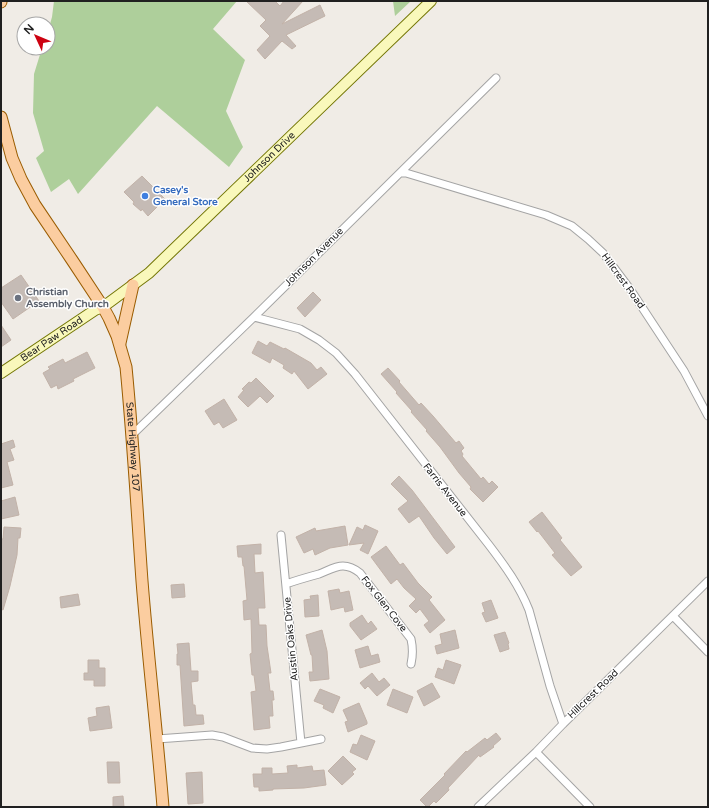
<svg xmlns="http://www.w3.org/2000/svg" width="709" height="808" font-family="'Varela Round',sans-serif">
<rect width="100%" height="100%" fill="#f0ece6"/>
<path fill="#aecf9b" d="M54,1H237L213,29L245,60L226,111L243,147L229,167L157,106L78,194L69,179L51,192L36,158L44,151L33,113L34,74L42,48H48V31L52,17Z
M393,1H411L395,16Z"/>
<path fill="#c5bbb5" stroke="#c2b2a8" d="M246,1H275L280,6L284,1H303L282,24L320,5L325,16L286,35L296,46L292,49L282,41L265,59L257,50L270,36L260,26L266,20Z
M142,176L165,199L148,216L142,209L141,211L133,204L134,202L124,192Z
M21,275L39,301L13,319L1,302V288Z
M313,292L321,300L305,317L297,308Z
M1,325L11,340L1,347Z
M258,341L267,346L270,342L284,349L285,348L311,363L317,370L321,367L327,374L308,389L294,371L292,374L283,368L284,365L272,358L270,363L252,353Z
M87,352L95,368L73,379L74,381L58,389L57,385L51,388L43,373L50,369L48,367L63,359L65,363Z
M388,368L400,381L399,382L419,405L421,403L433,416L456,443L459,441L464,448L461,451L463,454L462,456L481,479L483,477L489,484L492,481L498,487L483,502L470,489L471,487L459,473L440,447L426,431L427,430L411,412L412,411L396,393L397,392L381,374Z
M256,378L274,396L267,403L260,396L248,407L238,397L244,390L242,389L249,382L251,383Z
M224,399L237,420L223,428L219,422L214,425L205,411Z
M13,440L15,447L10,449L14,460L7,462L13,485L1,488V444Z
M399,476L412,490L455,547L447,554L434,538L419,516L409,523L398,509L408,501L391,484Z
M15,497L19,515L1,519V501Z
M542,512L562,538L560,540L582,567L571,576L552,555L555,553L538,531L537,532L529,522Z
M365,525L378,531L368,554L360,550L364,543L349,545L357,527L363,530Z
M345,526L348,545L330,548L315,555L313,549L304,553L296,537L315,528L316,531Z
M4,527L21,528L20,538H18L17,555L10,586L3,610L1,609V539H3Z
M261,544V554H254L255,573L263,572L265,608H258L259,625H266L267,646L271,673H268L270,691H273L274,700H272L273,716H269L270,728L254,730L251,692L256,691L254,675H252L250,654L252,653L251,619L244,620L243,601L247,600L244,566H243L242,557H238L237,546Z
M386,546L400,565L403,563L418,583L432,597L429,600L445,620L430,633L424,625L429,621L420,609L416,613L409,606L416,599L404,588L397,579L391,584L371,557Z
M184,584L185,597L172,598L171,585Z
M339,589L340,593L349,591L353,610L345,612L344,607L331,610L328,591Z
M78,594L80,605L61,608L60,597Z
M318,595L319,616L305,617L304,600L311,599L310,596Z
M491,600L498,618L486,622L482,613L485,612L482,603Z
M362,615L368,624L371,621L377,629L361,640L350,626V623Z
M322,630L327,651L329,679L310,681L309,672H313L312,655H311L306,635Z
M455,630L459,648L437,654L435,646L442,644L440,634Z
M505,632L509,643L508,644L509,649L500,652L494,635Z
M189,643L191,671H198V681L191,682L193,705H195L196,715H203L204,724L184,726L180,665H177V654H178L177,644Z
M368,646L371,656L378,654L380,662L360,668L355,650Z
M88,660H99V668H105V686H94V680H84V673H88Z
M446,660L461,665L454,684L435,677L438,668L443,670Z
M372,673L379,682L384,678L390,685L377,696L368,686L365,689L360,683Z
M432,683L440,697L424,706L417,691Z
M320,689L340,697L333,713L323,708L324,705L314,701Z
M393,689L413,697L407,713L387,705Z
M359,703L367,722V724L348,732L345,722L348,721L343,710Z
M109,706L112,728L90,731L88,718L97,716L96,708Z
M496,733L501,739L493,746L494,747L480,757L479,755L448,788L449,790L436,803L434,801L428,807H427L420,800L445,775L444,774L466,751L467,752L485,738L487,740Z
M361,735L375,741L367,760L350,752L353,744L357,745Z
M343,756L356,769L352,772L354,774L342,785L328,771Z
M107,762H119L120,783H108Z
M297,765V768L312,766L313,771L324,770L326,785L304,788L273,789V790L259,791V787H254L253,774H262V768H272V774L288,773L287,766Z
M202,772L203,803L188,804L186,773Z
M123,796L124,807H113V797Z"/>
<g fill="none" stroke-linecap="round" stroke-linejoin="round">
<g stroke="#a4a4a4" stroke-width="9">
<path id="street" d="M400,173H406L546,215L572,226L588,239L603,253L630,289L684,371L708,416
M254,317L300,329L319,340L336,353L355,374L489,545C505,566 519,585 529,610L550,686L563,724
M132,435L254,317L496,78
M281,535L301,743
M286,584C297,580 308,577 319,574C327,571 335,566 343,566C350,566 355,569 360,573L411,639C413,648 413,655 411,664
M673,616L708,652
M157,739L212,735L223,737L252,748L267,749L281,747L321,739
M536,752L590,807
M478,807L536,752L563,724L708,581"/>
</g>
<g stroke="#747706" stroke-width="12">
<g id="secondary">
<path id="s1" d="M1,373L95,310L103,307L149,273L431,1"/>
</g>
</g>
<g stroke="#9a5c01" stroke-width="13">
<g id="primary">
<path d="M1,2V1"/>
<path id="s2" d="M1,117L12,158L21,179L35,205L72,260L103,307L109,318L117,336L126,367C133,439 137,510 142,581C148,657 157,732 163,807"/>
<path d="M120,343L133,285"/>
</g>
</g>
<use href="#street" stroke="#fff" stroke-width="7"/>
<use href="#secondary" stroke="#f9f8bb" stroke-width="10"/>
<use href="#primary" stroke="#fbcda0" stroke-width="11"/>
</g>
<circle fill="#3f7fe0" stroke="#fff" stroke-width="1.5" cx="145" cy="196" r="4"/>
<circle fill="#6b7280" stroke="#fff" stroke-width="1.5" cx="18" cy="298" r="4"/>
<g text-anchor="middle" dominant-baseline="central" stroke-width="3" stroke-linejoin="round" paint-order="stroke">
<g font-size="10" fill="#202020" stroke="#fff">
<text stroke="none"><textPath href="#s1" startOffset="346">Johnson Drive</textPath></text>
<text transform="translate(314 257) rotate(-45)">Johnson Avenue</text>
<text transform="translate(623 281) rotate(54)">Hillcrest Road</text>
<text stroke="none"><textPath href="#s1" startOffset="61">Bear Paw Road</textPath></text>
<text stroke="none"><textPath href="#s2" startOffset="362">State Highway 107</textPath></text>
<text transform="translate(445 490) rotate(52)">Farris Avenue</text>
<text transform="translate(384 604) rotate(52)">Fox Glen Cove</text>
<text transform="translate(291 639) rotate(-95)">Austin Oaks Drive</text>
<text transform="translate(593 694) rotate(-44)">Hillcrest Road</text>
</g>
<g font-size="10" font-weight="bold" fill="#366cbe" stroke="#fff" text-anchor="start">
<text x="153" y="190">Casey's<tspan x="153" dy="12">General Store</tspan></text>
</g>
<g font-size="10" font-weight="bold" fill="#5b616d" stroke="#fff" text-anchor="start">
<text x="26" y="292">Christian<tspan x="26" dy="12">Assembly Church</tspan></text>
</g>
</g>
<rect width="709" height="808" fill="none" stroke="#202020" stroke-width="4"/>
<g transform="translate(36 36) rotate(314)"><circle r="19" fill="#ffffff" stroke="#a6a6a6"/>
<path d="M0-3L7 15L0 10L-7 15Z" fill="#cd0211"/>
<text y="-6" font-size="11" font-weight="bold" text-anchor="middle" fill="#202020">N</text>
</g>
</svg>
